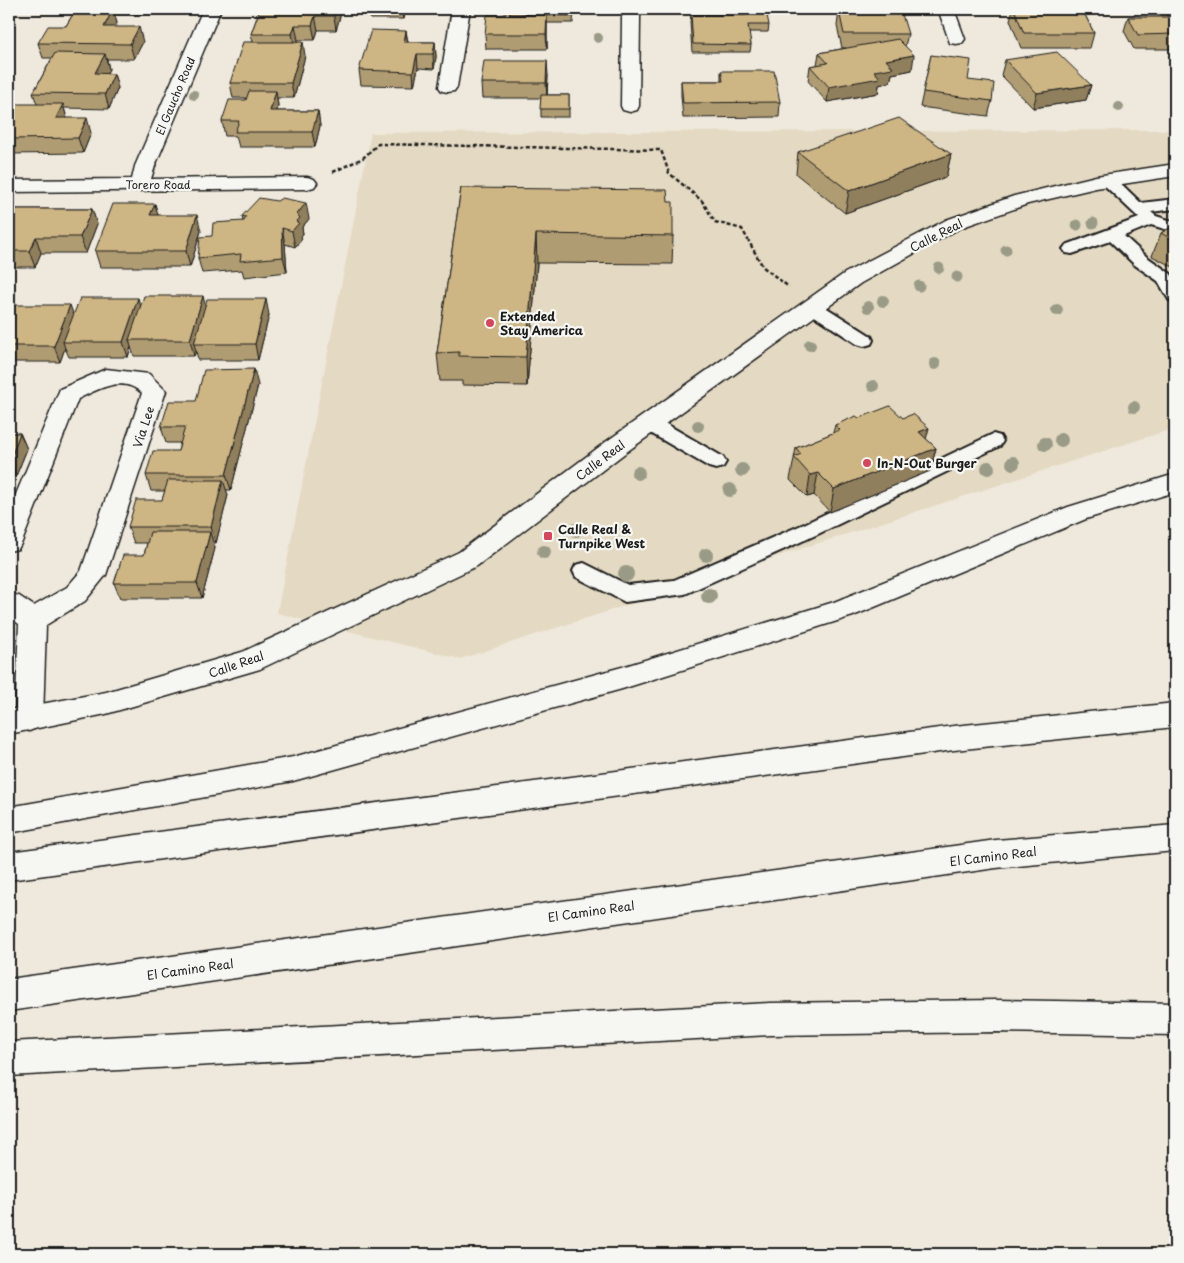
<svg xmlns="http://www.w3.org/2000/svg" width="1184" height="1263" font-family="'Playpen Sans',sans-serif">
<rect width="100%" height="100%" fill="#eee9dc"/>
<filter id="ink" filterUnits="userSpaceOnUse"><feTurbulence type="fractalNoise" baseFrequency=".02" numOctaves="2"/><feDisplacementMap in="SourceGraphic" scale="10" xChannelSelector="R" yChannelSelector="G"/><feConvolveMatrix kernelMatrix="1 2 1 2 8 2 1 2 1" color-interpolation-filters="sRGB"/></filter>
<g filter="url(#ink)">
<path fill="#e4d9c2" d="M1175,130V428L460,659L277,613L371,133Z"/>
<g fill="none" stroke-linecap="round" stroke-linejoin="round">
<g stroke="#1c1c1c" stroke-width="4">
<path id="service" d="M1108,175L1114,177L1141,203L1175,199V209L1151,212L1156,216L1175,222V232L1151,225L1124,236L1147,257L1171,274L1175,281V301L1169,300L1158,281L1135,265L1110,241L1072,254L1066,253L1063,249L1066,245L1139,218L1102,183L1100,180L1102,177Z
M813,301L819,303L871,336L873,340L871,344L864,346L857,344L807,311L804,307L807,303Z
M649,416L656,418L723,457L726,462L723,467L716,469L709,467L642,428L639,423L642,418Z
M993,434L1000,436L1003,441L1000,446L818,534L685,594L625,602L576,577L573,571L576,565L584,563L628,585L674,580L804,524Z"/>
</g>
<g stroke="#1c1c1c" stroke-width="3">
<path id="minor" d="M203,9H221L155,166L151,179L307,177L314,179L317,183L314,187L307,189L9,192V180L132,179L135,166Z
M452,9H470L457,87L454,91L448,92L442,91L439,87Z
M625,9H642L640,17L639,106L637,110L630,112L623,110L621,106L622,17Z
M938,9H954L965,39L962,43L956,44L950,43Z
M106,369L149,374L166,391L106,575L85,601L46,625L43,719L39,727L29,731L19,727L15,719L19,624L9,617V593L19,596L34,606L67,587L81,571L142,393C122,375 98,389 78,399L22,542L18,549L9,551V511L60,389Z"/>
</g>
<g stroke="#1c1c1c" stroke-width="3">
<path id="tertiary" d="M1175,164V176L1096,188L1028,204L960,228L861,283L625,453L477,566L260,669L106,714L9,734V710L106,692L242,652L459,552L607,441L845,273L946,220L1014,196L1096,176Z"/>
</g>
<g stroke="#1c1c1c" stroke-width="3">
<path id="motorway" d="M1175,474V492L1086,519L853,616L622,689L293,781L9,833V807L293,757L622,667L834,602L1068,507Z
M1175,703V727L954,750L9,880V852L954,726Z
M1175,825V851L996,868L9,1011V979L996,840Z
M996,1000L1175,1003V1035L996,1032L770,1035L9,1076V1042L770,1003Z"/>
</g>
<path stroke="#1c1c1c" stroke-width="2.5" stroke-dasharray="4 2.5" stroke-linecap="butt" d="M333,172L363,158L378,144L661,150L669,173L702,201L715,222L742,229L763,267L789,287"/>
<use href="#service" fill="#f6f6f2" fill-rule="evenodd"/>
<use href="#minor" fill="#f6f6f2" fill-rule="evenodd"/>
<use href="#tertiary" fill="#f6f6f2" fill-rule="evenodd"/>
<use href="#motorway" fill="#f6f6f2" fill-rule="evenodd"/>
</g>
<g fill="#9a9b87">
<circle cx="598" cy="38" r="5"/>
<circle cx="194" cy="95" r="5"/>
<circle cx="1119" cy="107" r="5"/>
<circle cx="1093" cy="223" r="5.5"/>
<circle cx="1077" cy="225" r="5.5"/>
<circle cx="1006" cy="250" r="5.5"/>
<circle cx="939" cy="268" r="5.5"/>
<circle cx="957" cy="277" r="5.5"/>
<circle cx="919" cy="286" r="5.5"/>
<circle cx="883" cy="301" r="6"/>
<circle cx="868" cy="307" r="6"/>
<circle cx="1057" cy="310" r="6"/>
<circle cx="810" cy="345" r="6"/>
<circle cx="935" cy="364" r="6"/>
<circle cx="873" cy="386" r="6"/>
<circle cx="1134" cy="407" r="6"/>
<circle cx="698" cy="426" r="6"/>
<circle cx="1061" cy="440" r="7"/>
<circle cx="1045" cy="444" r="7"/>
<circle cx="1013" cy="463" r="7"/>
<circle cx="988" cy="468" r="7"/>
<circle cx="742" cy="470" r="7"/>
<circle cx="638" cy="473" r="7"/>
<circle cx="730" cy="490" r="7"/>
<circle cx="576" cy="530" r="7"/>
<circle cx="544" cy="552" r="7"/>
<circle cx="706" cy="555" r="7"/>
<circle cx="626" cy="574" r="8"/>
<circle cx="709" cy="596" r="8"/>
</g>
<path fill="#b09c72" stroke="#1c1c1c" d="M76,9H159L157,14H114L117,23L115,27L143,42L134,59H107L109,69L107,73L114,74L118,88L109,109L64,108L67,118L91,133L83,153L9,154V119H10L37,104L33,93L52,58H43L38,43L66,26Z
M260,9H340L341,13L336,30H318L315,40H298L297,42L305,56L294,98H277L278,106L277,111H318L320,126L315,147H239L236,136H225L222,121L246,100V98H233L230,83L253,42L251,34Z
M369,9H405L403,19H370Z
M500,9H535V11L519,15H544L574,9L573,23H547V49H486L485,34L507,15Z
M1013,9H1082L1094,33L1090,48H1021L1010,20Z
M1161,9H1175V49H1134L1124,31L1128,17H1158Z
M745,10L769,25L768,32H749L751,45L750,52H692L690,22L691,15H745Z
M839,11L908,34L905,46L912,70L892,74L890,82L879,85L878,93L827,102L808,81L810,66L817,65L819,53L846,48H842L837,26Z
M406,31L408,42H435L436,57L434,69L418,68L414,86L361,85L359,70Z
M931,55L992,101L988,116L920,107Z
M1005,60L1091,85L1086,100L1033,108L1001,75Z
M721,71L780,102L779,117L683,118L681,96V81H721Z
M548,75L547,95H569V117H541V98H482L481,83Z
M798,152L951,154L946,177L845,213L796,174Z
M461,188L668,202L673,236L672,264L537,263L527,386L462,385V381H440L437,353Z
M155,204L158,215L201,231L190,267H100L95,251Z
M9,209H92L97,224L86,253H41L35,267H9Z
M242,216L309,219L302,227L303,234L301,236L302,239L295,247L285,244L287,272L244,277L242,270L202,273L198,258L212,236L243,221Z
M1175,225V268L1152,256L1161,233Z
M205,305L269,315L258,360H198L196,351L194,356H134L131,347L128,357H69L65,348L60,362H9V313L73,315L141,307Z
M258,385L231,490H226L228,495L216,543H213L215,548L202,598H120L114,583L144,555L147,543H134L128,527L162,500L165,491H151L146,475L178,451L180,443H166L161,427L196,401Z
M859,418L926,439L936,448L930,471L830,512L814,495L807,497L790,480L796,448L833,433L835,425Z
M9,433H20L27,449L16,476H9Z"/>
<path fill="#907f5c" stroke="#1c1c1c" d="M113,9L117,23L108,41L104,27Z
M155,9H159L157,14Z
M336,9H340L341,13L336,30L334,16Z
M402,9H405L403,19Z
M516,9H535V11L510,18V10Z
M547,15V49L546,34Z
M315,16L318,30L315,40L312,25Z
M295,25L298,40L295,49L292,34Z
M139,27L143,42L134,59L130,44Z
M406,31L408,46L404,42Z
M303,42L305,56L294,98L291,83Z
M435,42L436,57L434,69L433,54Z
M105,54L109,69L100,88L95,73Z
M417,54L418,68L414,86L413,72Z
M914,55L912,70L892,74L890,82L879,85L878,93L827,102L829,87L874,71L886,60Z
M547,61L548,75L547,98L546,83Z
M114,74L118,88L109,109L105,94Z
M1091,85L1086,100L1033,108L1037,93Z
M276,91L278,106L273,126L270,111Z
M63,104L67,119L56,118Z
M318,111L320,126L315,147L312,132Z
M87,118L91,133L83,153L78,138Z
M951,154L946,177L845,213L849,191Z
M306,203L309,219L302,227L303,234L301,236L302,239L295,247L292,231L296,222L297,214Z
M155,204L159,219L150,215Z
M92,209L97,224L86,253L80,237Z
M197,215L201,231L190,267L186,251Z
M282,228L285,244L287,272L283,257Z
M536,234L537,263L527,386L526,357Z
M36,237L41,253L35,267L29,251Z
M203,296L207,312L194,344L196,351L194,356L190,340Z
M138,298L143,313L129,340L131,347L128,357L123,342Z
M266,299L269,315L258,360L255,344Z
M70,305L76,321L63,342L65,348L60,362L54,346Z
M254,369L258,385L231,490L226,475Z
M9,408L13,417L9,427Z
M929,428L923,451L919,432Z
M20,433L27,449L16,476L10,460Z
M936,448L930,471L830,512L834,489Z
M818,473L814,495L807,497L810,475Z
M223,480L228,495L216,543L211,527Z
M210,532L215,548L202,598L197,583Z"/>
<path fill="#cdb584" stroke="#1c1c1c" d="M76,9H113L104,27H139L130,44L38,43L48,26H66Z
M260,9H336L334,16H315L312,25H295L292,34H251Z
M544,9H573V16L544,15Z
M1014,9H1082L1094,33H1024Z
M1163,9H1175V34L1138,35L1128,17H1168Z
M745,10H766L769,25H748L751,45L693,44L691,15H746Z
M839,11H901L908,34H844Z
M487,15H547L546,34H485Z
M371,30L406,31L404,42H435L433,54H417L413,72L359,70Z
M898,39L914,55L886,60L893,68L874,71L880,78L829,87L810,66L828,63L819,53Z
M243,42H303L291,83H230Z
M1057,52L1091,85L1037,93L1005,60Z
M55,53L105,54L95,73L114,74L105,94L33,93Z
M931,55L971,60L968,80L994,83L992,101L923,92Z
M484,61H547L546,83H481Z
M721,71H774L780,102L683,103L681,81H723Z
M249,91H276L270,111H318L312,132H235L239,121H222L229,100H246Z
M541,95H569V109H540Z
M17,104H63L56,118H87L78,138L9,139V119H10Z
M899,118L951,154L849,191L798,152Z
M461,188L667,190L668,202H673V236L536,234L526,357L459,356V352L437,353Z
M259,198L277,201L282,198L306,203L297,214L300,218L296,222L299,223L292,231L282,228L283,257L240,261L241,254L198,258L200,237L212,236L213,223L244,221L246,217L242,216Z
M113,204H155L150,215H197L186,251H95Z
M9,209H92L80,237H36L29,251H9Z
M1175,225V241L1161,233Z
M144,296H203L190,340H129Z
M80,298H138L123,342H63Z
M207,299H266L255,344H194Z
M12,305H70L54,346H9V313Z
M254,369L226,475H146L153,451H178L185,427H161L169,401H196L204,370Z
M890,406L903,418L913,414L929,428L919,432L936,448L834,489L818,473L810,475L794,457L801,454L796,448L840,430L835,425L856,416L859,418Z
M9,433H20L10,460H9Z
M168,480H223L211,527H128L136,500H162Z
M150,532H210L197,583H114L123,555H144Z"/>
</g>
<g fill="#d1495b" stroke="#f6f6f2" stroke-width="2">
<circle cx="490" cy="323" r="5"/>
<circle cx="867" cy="463" r="5"/>
<rect x="543" y="531" width="10" height="10" rx="2.5"/>
</g>
<g text-anchor="middle" dominant-baseline="central" stroke-width="4.5" stroke-linejoin="round" paint-order="stroke">
<g font-size="11" fill="#1c1c1c" stroke="#f6f6f2">
<text transform="translate(175 96) rotate(-67)">El Gaucho Road</text>
<text x="158" y="184">Torero Road</text>
</g>
<g font-size="12" fill="#1c1c1c" stroke="#f6f6f2">
<text transform="translate(936 235) rotate(-27)">Calle Real</text>
<text transform="translate(143 427) rotate(-72)">Via Lee</text>
<text transform="translate(600 460) rotate(-37)">Calle Real</text>
<text transform="translate(236 664) rotate(-19)">Calle Real</text>
<text transform="translate(993 856) rotate(-7)">El Camino Real</text>
<text transform="translate(591 911) rotate(-8)">El Camino Real</text>
<text transform="translate(190 969) rotate(-8)">El Camino Real</text>
</g>
<g font-size="12" font-weight="bold" fill="#1c1c1c" stroke="#f6f6f2" text-anchor="start">
<text x="500" y="316">Extended<tspan x="500" dy="14">Stay America</tspan></text>
<text x="877" y="463">In-N-Out Burger</text>
<text x="558" y="529">Calle Real &amp;<tspan x="558" dy="14">Turnpike West</tspan></text>
</g>
</g>
<rect width="1184" height="1263" fill="none" stroke="#f6f6f2" stroke-width="30"/>
<rect x="15" y="15" width="1154" height="1233" fill="none" stroke="#1c1c1c" stroke-width="2" filter="url(#ink)"/>
</svg>
